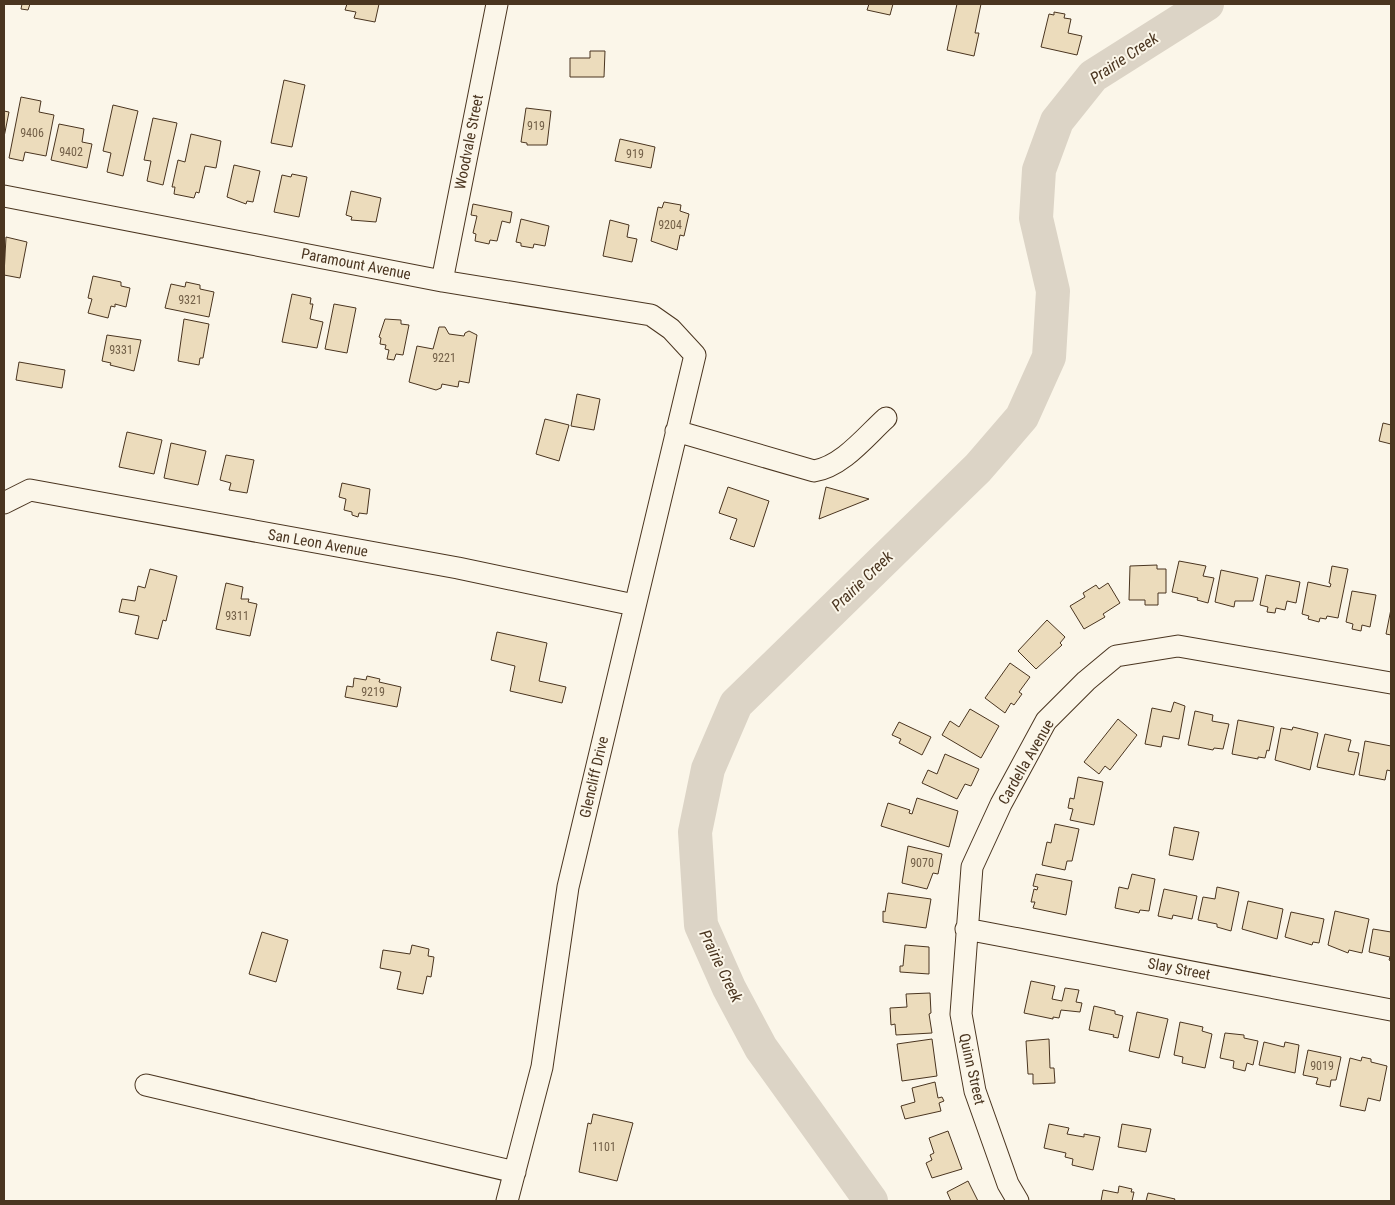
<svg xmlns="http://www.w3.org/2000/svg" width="1395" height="1205" font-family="'Roboto Condensed',sans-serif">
<rect width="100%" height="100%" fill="#fbf6e9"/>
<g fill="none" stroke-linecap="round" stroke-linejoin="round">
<path stroke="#dcd4c6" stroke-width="34" d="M871,1201L761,1048L729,988L701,925L695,832L708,769L736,704L978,468L1022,417L1049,357L1053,291L1036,218L1039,170L1057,121L1093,76L1207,4"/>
</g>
<path fill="#ecdcbc" stroke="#4a3520" d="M22,4H30L28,10L21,9Z
M347,4H379L375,22L354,18L356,12L345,10Z
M869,4H893L890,15L867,10Z
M957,4H981L975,33H979L974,56L947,50Z
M1054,12L1065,14L1064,18L1071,19L1068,33L1082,36L1077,55L1041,47L1049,14L1054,15Z
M590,51H605L604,77H570V58H590Z
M284,80L305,85L292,147L271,143Z
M21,97L41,101L39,112L54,115L46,156L25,152L23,161L9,158Z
M113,105L138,111L123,176L107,172L111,153L103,151Z
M526,108L551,111L547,145H527V143L521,142Z
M4,111L9,112L4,137Z
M153,118L177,123L163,185L147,181L151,161L144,160Z
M59,124L84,129L82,142L92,144L87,168L51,160Z
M191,134L221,141L216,168L205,166L199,193L196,192L194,198L174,194L175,187H172L178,160L185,162Z
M620,139L655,147L651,168L615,161Z
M234,165L260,171L253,202L247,201L246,204L227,197Z
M292,174L307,177L299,217L274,212L282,175L291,177Z
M351,191L381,198L376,222L351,220L352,217L346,215Z
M664,202L681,205L680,211L689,214L684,236L680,235L677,250L651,241L658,207L662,208Z
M473,204L512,212L510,223L502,221L497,241L490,240L489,244L475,241L476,234L473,233L477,216L471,215Z
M521,219L549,226L545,246L534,244L533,248L521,246V243L516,242Z
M610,220L629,225L627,237L637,239L632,262L603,256Z
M6,237L27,242L20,278L4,275Z
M93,276L121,282V286L130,288L126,307L115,304V307L111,306L108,318L88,313L92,299L88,298Z
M186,282L200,285V289L214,292L209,317L165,308L171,284L185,287Z
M292,294L311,298L310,304H313L310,319L323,322L317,348L282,342Z
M334,304L356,308L347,353L325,349Z
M184,319L209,324L203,358H200L199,365L178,361Z
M385,319L401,320V324L409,325L403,355L396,354L394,360L387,359L389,350L385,349L386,345L380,344L381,338L379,337Z
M439,327H445L449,334L464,336L465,333L469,331L477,335L469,383L459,381L458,387L442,384L441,388L436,390L409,382L417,346L433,349Z
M107,335L141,340L134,371L110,365L111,363L102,361Z
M19,362L65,370L62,388L16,380Z
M577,394L600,399L594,430L571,426Z
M545,419L569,425L559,461L536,454Z
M1383,423L1391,425V444L1379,441Z
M127,432L162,440L154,474L119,467Z
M171,443L206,451L198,485L164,478Z
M226,455L254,460L247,493L229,490L231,483L220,480Z
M342,483L370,489L367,514L359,513L358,517L352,515V512L344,510L346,499L339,497Z
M728,487L769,501L754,547L730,539L737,519L719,513Z
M826,487L869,499L819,519Z
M1179,561L1206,566L1203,576L1214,578L1208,603L1197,600L1198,598L1172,592Z
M1157,565V569H1166V593H1158V605H1145V600H1129L1130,566Z
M1332,566L1348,569L1338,618L1327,616L1326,619L1320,618L1319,622L1308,619L1309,616L1302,614L1308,582L1330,587L1331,584L1329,583Z
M150,569L177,576L166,621L163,620L158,639L135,634L139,616L119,612L122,599L135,601L138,586L145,588Z
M1221,570L1258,578L1253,601H1235L1234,607L1215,602Z
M1266,575L1300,582L1296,603L1287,601L1285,610L1276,608L1275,613L1267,612L1268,607L1260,605Z
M226,583L243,587L241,599H249L248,602L257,604L250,636L216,629Z
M1108,583L1120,603L1103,614L1105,617L1084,629L1070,606L1085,597L1083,593L1096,585L1099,589Z
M1352,591L1376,595L1370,627L1362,625L1361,631L1352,629L1353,624L1346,622Z
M1391,609V635L1386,634Z
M1047,620L1065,637L1060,643L1062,645L1036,669L1018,651Z
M497,632L547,643L539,681L566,687L562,703L510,691L515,666L491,660Z
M1010,663L1030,677L1019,692L1022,694L1014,705L1011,703L1005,713L985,698Z
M367,676L380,679L379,682L401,687L397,707L345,697L347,686L353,687L354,678L366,680Z
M1174,702L1185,706L1179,739L1163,736L1161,747L1145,744L1152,708L1171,712Z
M970,709L999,726L981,758L942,735L950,721L959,727Z
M1195,711L1213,715L1212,721L1229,724L1223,749L1214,748L1213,750L1188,745Z
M1118,719L1137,735L1110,770L1105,766L1099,774L1084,762Z
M1238,720L1274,727L1269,751L1267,750L1265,758L1258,757V759L1232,754Z
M899,722L931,737L922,755L899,743L901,739L892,735Z
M1293,727L1318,733L1310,770L1275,760L1281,728L1292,730Z
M1325,734L1351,740L1348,751L1359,753L1354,775L1317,767Z
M1365,741L1391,746V771L1387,770L1385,780L1359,775Z
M945,754L979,769L971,786L965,784L957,799L922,783L928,770L937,774Z
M1078,777L1103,782L1094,825L1070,820L1073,809L1068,808L1070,798L1074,799Z
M917,798L958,811L949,847L881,826L888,803L910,810L909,813L912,814Z
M1055,824L1079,829L1072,861H1067L1065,870L1042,865L1047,842L1051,843Z
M1174,827L1199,832L1193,860L1169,855Z
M908,846L942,854L938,874L933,873L927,889L902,883Z
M1036,874L1072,881L1066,915L1033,908L1035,902H1031L1034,889L1037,890L1038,887L1033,886Z
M1132,874L1155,879L1149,911L1140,910L1139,913L1115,908L1119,887L1128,889Z
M1217,887L1239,892L1231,931L1217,927V924L1198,920L1203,897L1215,899Z
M1164,889L1197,896L1192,919L1173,915L1172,919L1158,916Z
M888,893L931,899L926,928L883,922V911L885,912Z
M1248,901L1283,909L1277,939L1242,929Z
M1335,911L1369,919L1362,953L1349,950L1348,953L1328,945Z
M1291,912L1324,919L1319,943L1313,942L1312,945L1285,937Z
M1373,929L1391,932V961L1389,960L1390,957L1369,952Z
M262,932L288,940L276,982L249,974Z
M412,945L429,949L428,956L434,957L431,977L427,976L423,994L397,989L401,972L380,968L383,950L410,954Z
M905,945L929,947V974L900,972V966H903Z
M1031,981L1055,986L1052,999L1062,1001L1065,988L1079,990L1076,1002L1082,1003L1080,1012L1061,1010L1059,1018L1053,1017V1019L1024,1013Z
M930,993L931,1013L929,1014L932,1033L896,1035L895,1024L891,1025L890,1008L907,1007L906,994Z
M1094,1006L1115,1011V1014L1123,1016L1118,1038L1113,1037L1114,1035L1089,1030Z
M1137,1012L1168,1019L1159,1058L1129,1051Z
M1180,1022L1203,1027L1202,1031L1212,1034L1205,1068L1182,1063L1183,1057L1174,1055Z
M1225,1033L1244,1035V1038L1258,1041L1253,1065L1247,1063L1245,1071L1233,1068L1234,1061L1220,1058Z
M932,1039L937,1076L902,1081L897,1044Z
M1049,1039L1050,1068H1054L1055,1083L1033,1084V1074H1028L1026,1041Z
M1264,1042L1284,1047L1285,1042L1299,1045L1295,1073L1259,1065Z
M1308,1050L1341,1057L1336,1080H1331L1330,1087L1316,1084L1318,1078L1303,1075Z
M1362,1057L1371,1059V1062L1387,1066L1380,1101L1368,1098L1365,1111L1340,1106L1350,1058L1361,1061Z
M935,1082L938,1098L942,1097L944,1101L939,1103L941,1111L905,1119L901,1106L915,1102L912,1088Z
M593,1114L633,1123L617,1181L579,1172L588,1123L591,1124Z
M1049,1124L1069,1128L1067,1134L1084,1137V1134L1100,1137L1093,1170L1072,1165L1073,1159L1065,1157L1066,1153L1044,1148Z
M1122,1124L1151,1129L1146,1152L1118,1147Z
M948,1131L962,1169L932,1178L926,1163L932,1160L930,1155L934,1153L929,1138Z
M968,1181L978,1201H951L947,1192Z
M1119,1186L1132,1189L1131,1192H1134L1132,1201H1101L1103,1190L1118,1193Z
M1148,1193L1175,1199L1174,1201H1146Z"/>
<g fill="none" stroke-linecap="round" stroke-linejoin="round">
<g stroke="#4a3520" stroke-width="23">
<path id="minor" d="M4,196L442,281L651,315L671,329L695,355L568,887L542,1067L507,1201
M442,281L497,4
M676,431L814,471C843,466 866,436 886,418
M4,503L30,490L458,568L634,605
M966,929L1391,1010
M146,1085L515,1172
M1018,1201L1008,1184L975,1091L961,1014L972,867L1001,804L1046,721L1086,681L1116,656L1178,646L1391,683"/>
</g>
<use href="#minor" stroke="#fbf6e9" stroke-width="21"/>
</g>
<g text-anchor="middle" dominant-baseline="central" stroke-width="4" stroke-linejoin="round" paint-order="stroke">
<g font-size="12" fill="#725f47">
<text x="536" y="126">919</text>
<text x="32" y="133">9406</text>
<text x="71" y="152">9402</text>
<text x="635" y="154">919</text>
<text x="670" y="225">9204</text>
<text x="190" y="300">9321</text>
<text x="121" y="350">9331</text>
<text x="444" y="358">9221</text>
<text x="237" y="616">9311</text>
<text x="373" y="692">9219</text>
<text x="922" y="863">9070</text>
<text x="1322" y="1066">9019</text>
<text x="604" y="1147">1101</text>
</g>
<g font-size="15" fill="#4a3520" stroke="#fbf6e9">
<text transform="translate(469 142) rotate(-79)">Woodvale Street</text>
<text transform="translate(356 264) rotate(11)">Paramount Avenue</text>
<text transform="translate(318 543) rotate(10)">San Leon Avenue</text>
<text transform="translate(1026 762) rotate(-60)">Cardella Avenue</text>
<text transform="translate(594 777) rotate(-77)">Glencliff Drive</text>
<text transform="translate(1179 969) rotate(11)">Slay Street</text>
<text transform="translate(972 1069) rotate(77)">Quinn Street</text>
</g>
<g font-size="16" font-style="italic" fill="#4a3520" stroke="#fbf6e9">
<text transform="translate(1124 58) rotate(-34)">Prairie Creek</text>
<text transform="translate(862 581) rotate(-44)">Prairie Creek</text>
<text transform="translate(721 966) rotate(64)">Prairie Creek</text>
</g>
</g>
<rect width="1395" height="1205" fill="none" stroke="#4a3520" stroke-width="10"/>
</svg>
